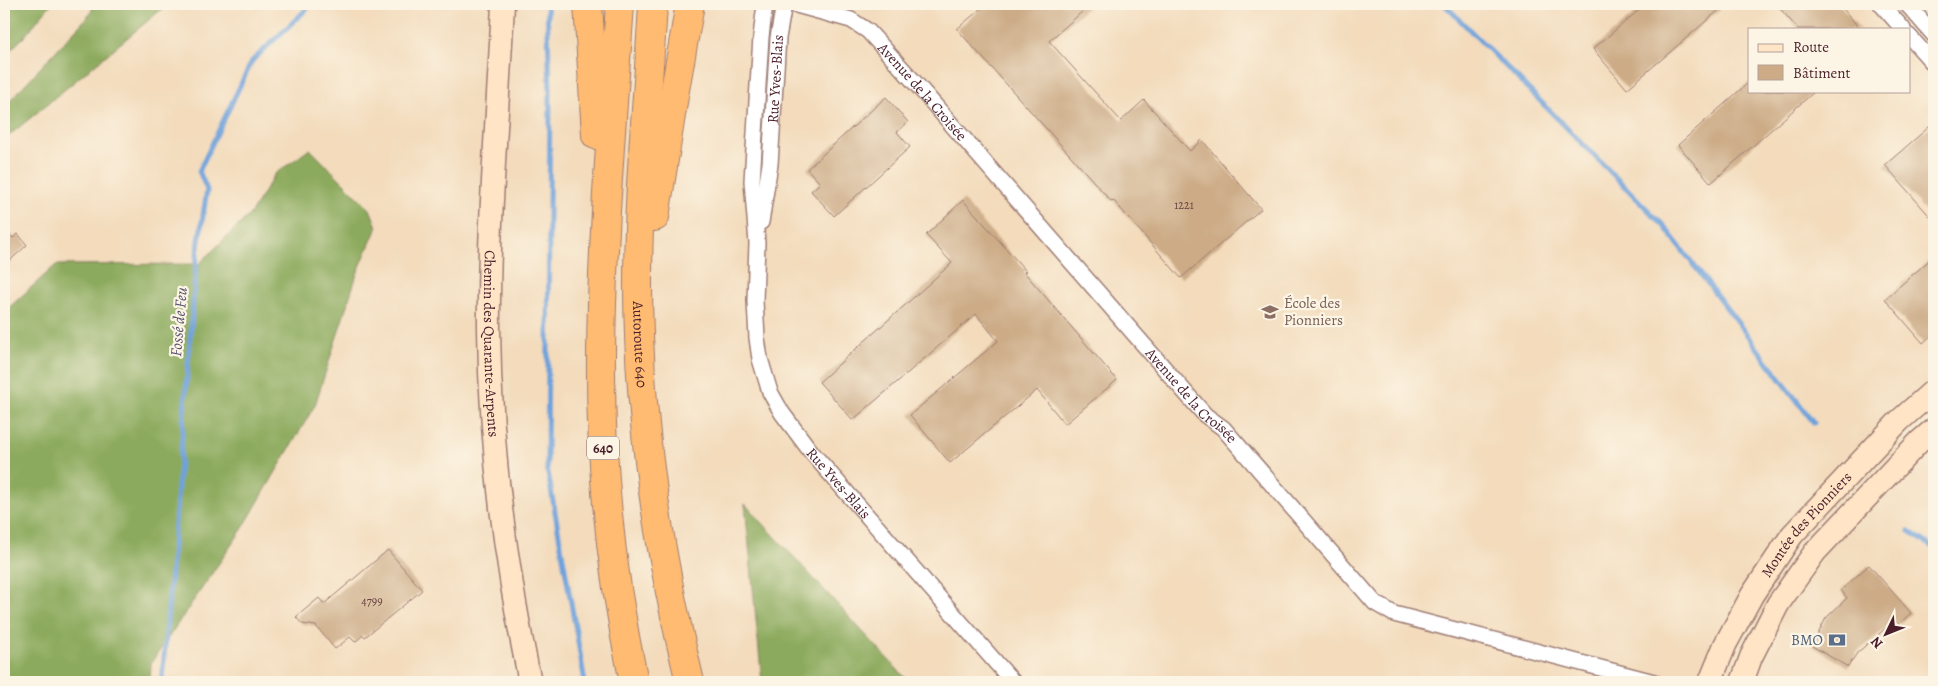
<svg xmlns="http://www.w3.org/2000/svg" width="1938" height="686" font-family="Alegreya,serif">
<rect width="100%" height="100%" fill="#fcf5e5"/>
<filter id="ink" filterUnits="userSpaceOnUse"><feTurbulence type="fractalNoise" baseFrequency=".02" numOctaves="2"/><feDisplacementMap in="SourceGraphic" scale="10" xChannelSelector="R" yChannelSelector="G"/><feConvolveMatrix kernelMatrix="1 2 1 2 8 2 1 2 1" color-interpolation-filters="sRGB"/></filter>
<filter id="wash" filterUnits="userSpaceOnUse"><feTurbulence type="fractalNoise" baseFrequency=".0096" numOctaves="4" result="noise"/><feDisplacementMap in="SourceGraphic" scale="20" xChannelSelector="R" yChannelSelector="G"/><feGaussianBlur stdDeviation="1.12" result="paint"/><feColorMatrix in="noise" values="0 0 0 0 0 0 0 0 0 0 0 0 0 0 0 0 0 1.4 0 .05"/><feComposite in="paint" operator="in"/></filter>
<g filter="url(#wash)">
<rect width="100%" height="100%" fill="#f3dbbc"/>
<path fill="#8caa5d" stroke="#6b6444" d="M4,4H51L24,37L4,56Z
M93,4H168L5,139L4,107L91,13Z
M310,149L370,209L377,227L357,274L315,405L243,528L151,663L150,682H4V312L56,265L199,264L251,213L275,174Z
M745,504L909,682H762Z"/>
<g fill="none" stroke-linecap="round" stroke-linejoin="round">
<path stroke="#6fa2da" stroke-width="5" d="M547,4L550,92L547,467L585,682
M1444,4L1664,226L1814,423
M1909,531L1934,548
M162,682L197,254L207,190L199,171L252,61L312,4"/>
</g>
<g id="blocks">
<path fill="#ccab86" d="M986,4H1091L1049,41L1121,121L1144,100L1190,151L1202,140L1261,209L1181,278L1113,200L1111,201L957,29Z
M1646,4H1726L1627,89L1593,49Z
M1776,4H1839L1860,29H1798Z
M1749,82V91H1815L1711,183L1678,145Z
M886,97L908,122L897,132L910,147L834,216L811,191L820,183L807,169Z
M1929,127L1934,133V221L1885,165Z
M963,200L1026,271L1024,272L1117,380L1065,424L1037,390L950,463L910,415L998,341L976,314L853,420L819,382L952,263L926,235Z
M4,228L13,238L18,234L27,245L4,266Z
M1934,256V333L1923,343L1885,299Z
M388,550L422,590L365,637L363,635L355,642L350,637L335,649L316,626L302,624L296,617L319,598L324,604Z
M1869,565L1911,613L1899,624L1895,620L1857,653L1848,667L1812,646L1826,618L1847,598L1841,590Z"/>
</g>
</g>
<g filter="url(#ink)">
<use href="#blocks" fill-opacity="0" stroke="#9e7d74" stroke-width="1"/>
<g fill="none" stroke-linecap="round" stroke-linejoin="round">
<g stroke="#9e7d74" stroke-width="18">
<g id="street">
<path id="s1" d="M765,4L761,37L752,181L757,243L755,301L757,338L760,359L770,392L782,413L812,453L1013,682"/>
<path id="s2" d="M793,4L851,20L868,31L918,86L1205,415L1223,428L1375,603L1394,614L1654,682"/>
<path d="M1881,4L1903,29"/>
<path d="M1907,4L1934,35"/>
<path d="M1909,36L1934,64"/>
<path id="s3" d="M761,222L770,164L778,38L784,4"/>
</g>
</g>
<g stroke="#9e7d74" stroke-width="25">
<g id="secondary">
<path id="s4" d="M503,4C498,112 488,221 489,329C490,446 506,568 530,682"/>
<path id="s5" d="M1710,682L1725,645L1752,595L1792,535L1899,421L1934,390"/>
<path d="M1742,682L1751,657L1778,604L1815,552L1919,442L1934,429"/>
</g>
</g>
<g stroke="#9e7d74" stroke-width="30">
<g id="highway">
<path d="M588,4L596,135"/>
<path d="M620,4C612,121 602,238 601,355C600,465 611,575 634,682"/>
<path id="s6" d="M653,4C648,97 638,189 638,283C638,417 658,552 690,682"/>
<path d="M655,217L674,96L690,4"/>
</g>
</g>
<use href="#street" stroke="#fff" stroke-width="15"/>
<use href="#secondary" stroke="#ffe4c6" stroke-width="22"/>
<use href="#highway" stroke="#ffbb71" stroke-width="28"/>
</g>
</g>
<defs>
<g id="school-bare" transform="scale(1.35)"><path d="M0-5L7-2L0 1L-7-2ZM-4 1L0 2.5L4 1V4Q0 6-4 4Z" fill="#8d6e63" stroke="#fcf5e5" stroke-width="2.5" paint-order="stroke"/></g>
<g id="bank-bare" transform="scale(1.35)"><path d="M-6-4H6V4H-6ZM0-2.3a2.3 2.3 0 1 0 0 4.6a2.3 2.3 0 1 0 0-4.6Z" fill="#5c6f8a" stroke="#fcf5e5" stroke-width="2.5" paint-order="stroke"/></g>
</defs>
<g fill-rule="evenodd">
<use href="#school-bare" x="1270" y="312"/>
<use href="#bank-bare" x="1837" y="640"/>
</g>
<g text-anchor="middle" dominant-baseline="central" stroke-width="4.5" stroke-linejoin="round" paint-order="stroke">
<g font-size="12" fill="#6a4242">
<text x="1184" y="205">1221</text>
<text x="372" y="601">4799</text>
</g>
<rect fill="#fcf5e5" stroke="#7f5f63" stroke-width="1" x="587" y="436.5" width="32" height="23" rx="4"/>
<g font-size="14" font-weight="bold" fill="#4a1f2b">
<text x="603" y="448">640</text>
</g>
<g font-size="15" fill="#4a1f2b" stroke="#fcf5e5">
<text stroke="none"><textPath href="#s3" startOffset="144">Rue Yves-Blais</textPath></text>
<text stroke="none"><textPath href="#s2" startOffset="162">Avenue de la Croisée</textPath></text>
<text stroke="none"><textPath href="#s4" startOffset="340">Chemin des Quarante-Arpents</textPath></text>
<text stroke="none"><textPath href="#s6" startOffset="341">Autoroute 640</textPath></text>
<text stroke="none"><textPath href="#s2" startOffset="568">Avenue de la Croisée</textPath></text>
<text stroke="none"><textPath href="#s1" startOffset="505">Rue Yves-Blais</textPath></text>
<text stroke="none"><textPath href="#s5" startOffset="186">Montée des Pionniers</textPath></text>
</g>
<g font-size="15" fill="#785e54" stroke="#fcf5e5" text-anchor="start">
<text x="1284" y="303">École des<tspan x="1284" dy="17">Pionniers</tspan></text>
</g>
<g font-size="15" fill="#4e5e75" stroke="#fcf5e5" text-anchor="end">
<text x="1823" y="640">BMO</text>
</g>
<g font-size="16" font-style="italic" fill="#595371" stroke="#fcf5e5">
<text transform="translate(179 322) rotate(-85)">Fossé de Feu</text>
</g>
</g>
<rect width="1938" height="686" fill="none" stroke="#fcf5e5" stroke-width="20"/>
<rect x="1748" y="28" width="162" height="65" fill="#fcf5e5" stroke="#b59f9b"/>
<rect x="1758" y="44" width="25" height="8" fill="#ffe4c6" stroke="#b59f9b"/>
<text x="1793" y="52" font-size="15" fill="#4a1f2b">Route</text>
<rect x="1758" y="65" width="25" height="15" fill="#ccab86" stroke="#b59f9b"/>
<text x="1793" y="78" font-size="15" fill="#4a1f2b">Bâtiment</text>
<g transform="translate(1886 634) rotate(227)" stroke="#fcf5e5" stroke-width="4" paint-order="stroke">
<path d="M0-4L9 19L0 12L-9 19Z" fill="#4a1f2b"/>
<text y="-8" font-size="14" font-weight="bold" text-anchor="middle" fill="#4a1f2b">N</text>
</g>
</svg>
